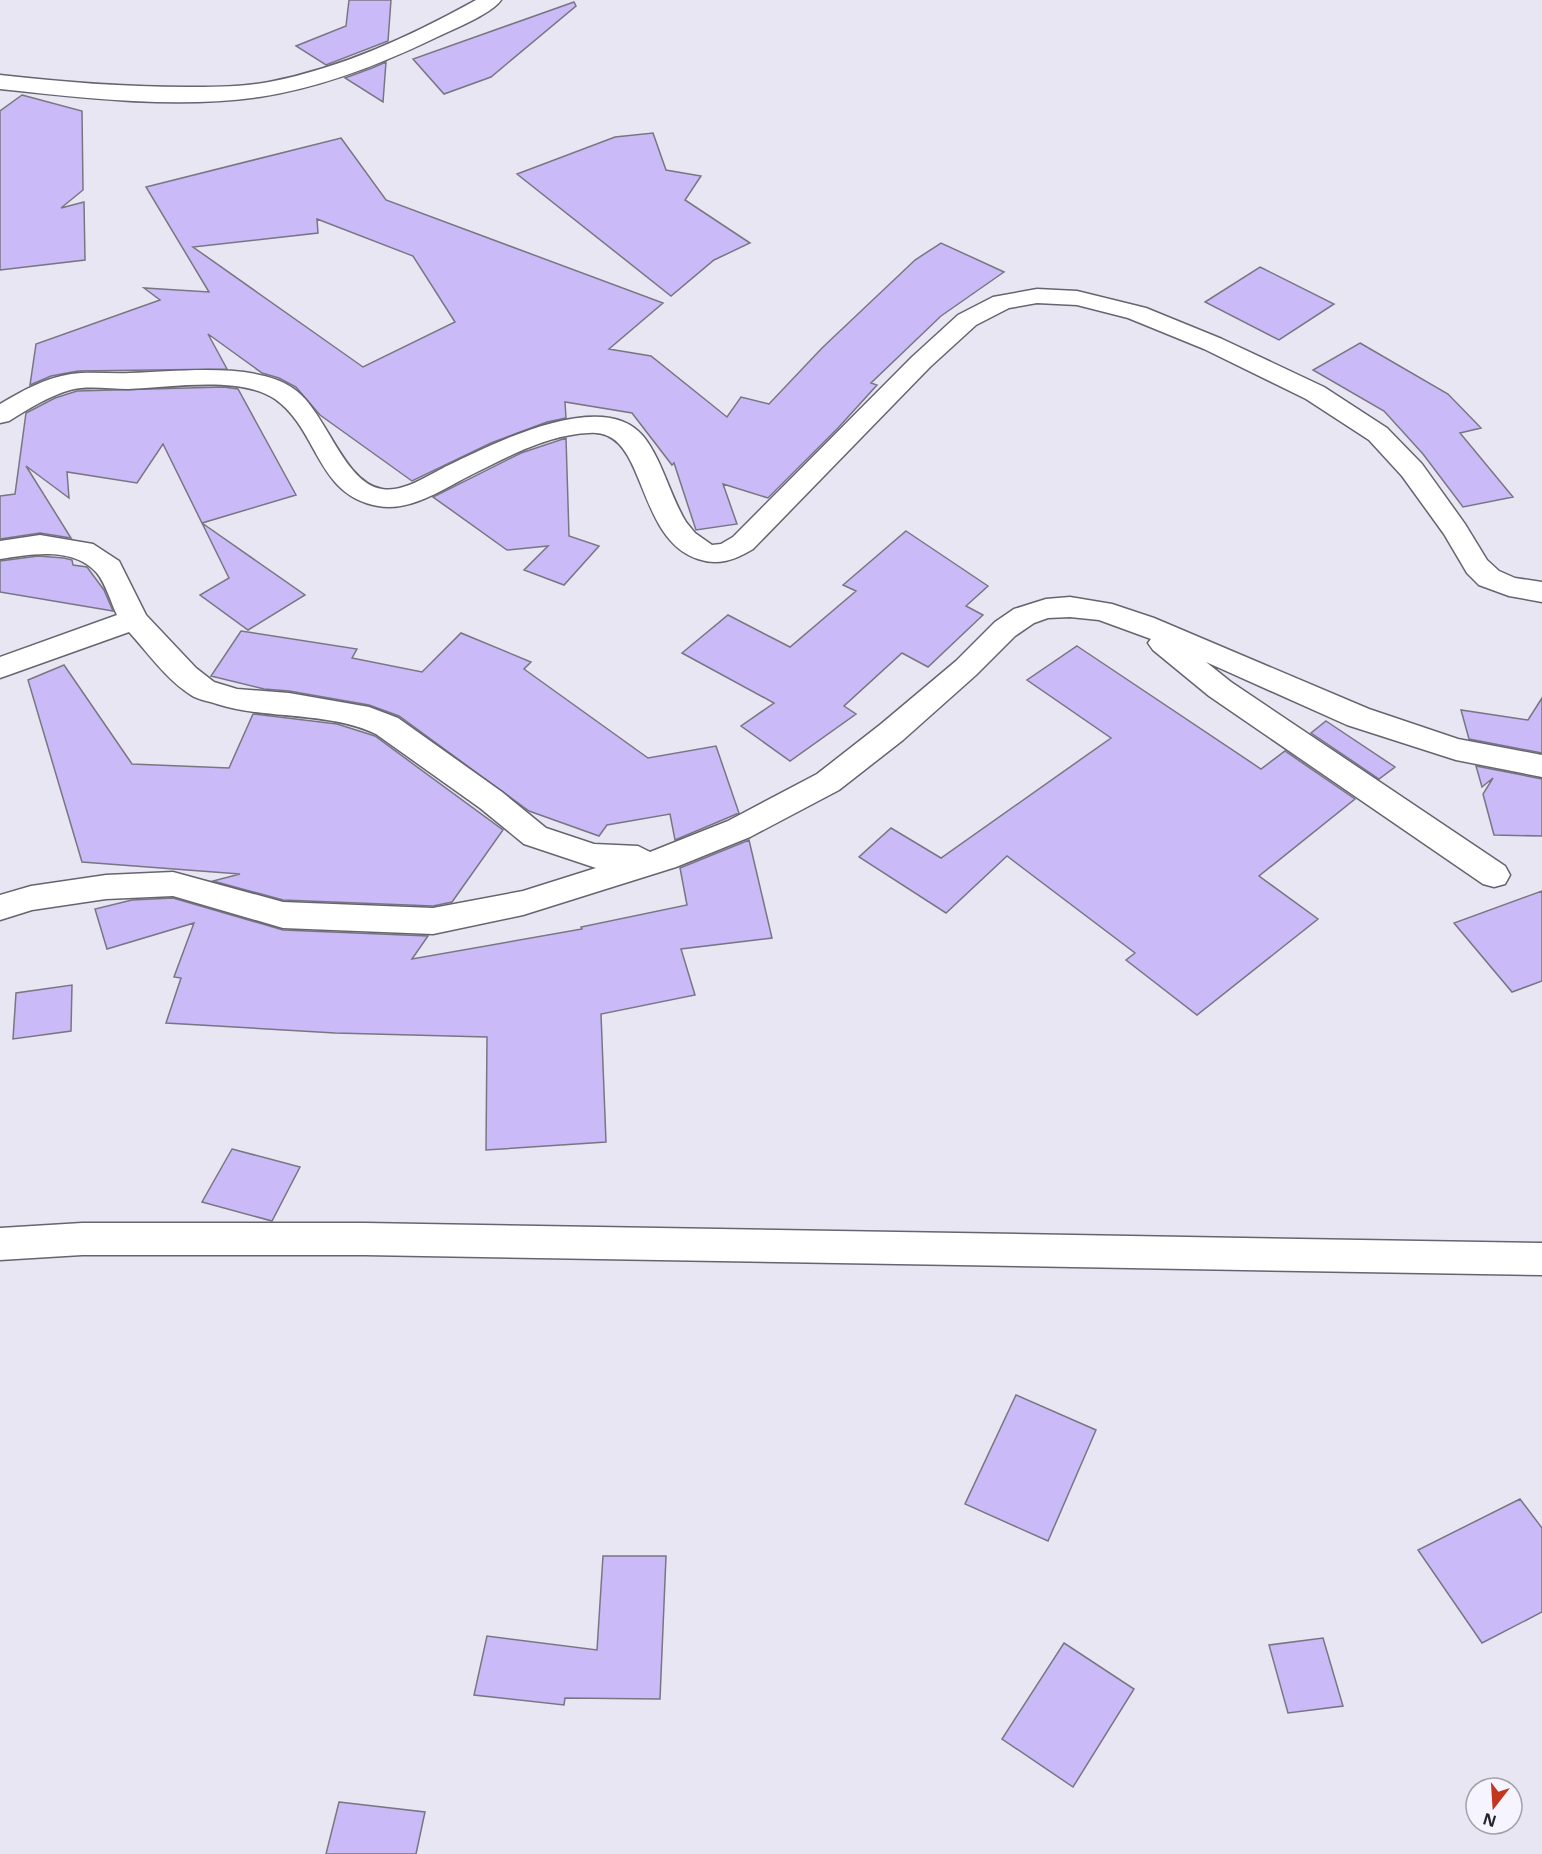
<svg xmlns="http://www.w3.org/2000/svg" width="1542" height="1854" font-family="'Noto Sans',sans-serif">
<rect width="100%" height="100%" fill="#e9e6f4"/>
<path fill="#cabaf8" stroke="#797682" stroke-width="1.5" fill-rule="evenodd" d="M349,0H391L388,41L326,65L296,46L346,26Z
M574,2L576,6L491,77L444,94L413,59Z
M386,62L383,102L345,78L372,68Z
M22,95L82,111L83,190L61,208L84,202L85,260L0,270V111Z
M653,133L666,170L701,176L685,200L750,243L714,260L671,296L517,174L615,137Z
M341,138L386,200L663,303L609,349L651,356L727,417L741,397L769,404L822,348L915,260L941,243L1004,272L941,316L871,383L877,385L838,428L768,498L723,484L737,524L696,530L674,463L672,465L632,413L565,402L566,418L547,422L491,443L412,481L320,415L296,387L279,378L262,373L208,334L227,369L78,371L51,376L30,385L36,344L160,300L144,288L209,292L146,187ZM317,219L413,256L455,322L363,367L193,247L318,233Z
M1260,267L1334,304L1279,340L1205,302Z
M1360,343L1448,394L1481,428L1460,433L1513,497L1463,507L1423,454L1384,411L1313,370Z
M224,387L238,389L296,495L202,523L163,444L137,483L67,472L69,498L26,466L71,538L40,533L0,539V496L15,494L26,413L55,398L77,391Z
M566,438L569,536L599,546L564,585L524,570L548,546L507,550L433,497L521,453Z
M202,523L305,595L248,630L200,595L229,578Z
M906,531L988,586L966,606L983,615L928,667L902,653L844,706L856,714L790,761L741,726L774,703L682,653L728,615L790,647L856,591L843,585Z
M38,556L64,558L72,560L73,565L87,567L104,590L113,611L0,592V561Z
M241,631L357,649L352,658L422,672L461,633L531,662L524,669L648,758L716,746L739,813L675,840L670,814L607,825L599,836L529,811L399,716L369,705L289,691L264,689L211,676Z
M1077,646L1261,769L1285,751L1355,799L1259,876L1318,919L1197,1015L1126,960L1135,953L1007,856L946,913L859,857L891,828L941,858L1111,738L1027,680Z
M64,665L132,764L229,768L253,714L337,724L375,736L503,830L452,902L433,906L283,900L213,881L240,874L82,862L28,680Z
M1542,698V753L1469,739L1461,710L1528,720Z
M1326,721L1395,767L1379,779L1311,733Z
M1476,766L1542,779V836L1494,835L1483,794L1493,778L1482,787Z
M749,840L772,938L681,949L695,995L601,1014L606,1142L486,1150L487,1037L335,1033L166,1023L181,978L174,977L194,923L107,949L95,909L132,900L173,898L283,930L428,936L412,959L582,929L581,927L687,905L680,868Z
M1542,891V981L1512,992L1454,923Z
M72,985L71,1031L13,1039L16,993Z
M232,1149L300,1167L272,1221L202,1202Z
M1016,1395L1096,1430L1048,1541L965,1504Z
M1520,1499L1542,1528V1612L1482,1643L1418,1550Z
M603,1556H666L660,1699L565,1698L564,1705L474,1695L487,1636L597,1650Z
M1323,1638L1343,1706L1288,1713L1269,1645Z
M1064,1643L1134,1689L1073,1787L1002,1739Z
M339,1802L425,1812L416,1854H326Z"/>
<g fill="none" stroke-linecap="round" stroke-linejoin="round">
<g stroke="#66646f" stroke-width="3">
<path id="street" d="M476,0H501C492,14 451,30 435,38C379,65 320,88 259,97C176,109 83,98 0,89V75C62,82 124,87 187,87C214,87 242,87 269,82C342,68 411,36 476,0Z
M1037,289L1077,291L1146,308L1222,339L1324,387L1387,428L1422,464L1465,524L1487,560L1499,571L1515,578L1542,582V602L1509,596L1479,585L1467,573L1444,534L1402,476L1369,440L1306,399L1204,349L1128,318L1077,305L1037,303L1009,308L976,325L930,367L753,549C735,560 718,566 698,559C642,541 645,452 608,436C598,431 587,433 577,434C539,439 501,460 467,477C442,490 409,512 378,506C316,495 319,430 275,399C240,375 169,388 128,389C110,389 88,385 70,390C49,396 28,409 9,421L0,423V404C22,391 45,378 71,374C90,371 110,374 130,373C175,372 256,361 294,389C326,411 343,483 382,489C404,493 430,474 449,465C493,444 603,387 643,436C662,459 670,496 686,522L695,533L712,545L721,544L733,537L912,357L958,315L993,297Z
M40,535L93,544L119,561L146,615L196,668L214,682L237,689L289,693L369,707L398,718L502,792L546,828L594,844L638,846L650,852L728,821L817,774L881,724L956,661L995,622L1014,609L1046,599L1070,597L1112,604L1154,618L1369,709L1458,739L1542,755V777L1456,760L1347,725L1206,662L1231,682L1505,866L1510,875L1505,884L1494,887L1483,884L1209,696L1153,650L1148,643L1151,639L1099,620L1070,617L1048,618L1034,623L1015,636L976,675L903,740L839,790L750,837L676,867L523,915L433,934L283,928L173,896L106,899L32,910L0,920V895L31,886L106,875L173,872L283,902L433,908L523,891L596,868L524,844L480,808L376,734C327,711 268,720 217,704C209,701 198,700 191,695C167,680 148,653 129,632L0,678V657L117,615C111,603 106,584 97,573C73,546 31,554 0,559V541Z
M82,1223H365L1542,1243V1275L365,1255H82L0,1260V1228Z"/>
</g>
<use href="#street" fill="#fff" fill-rule="evenodd"/>
</g>
<g transform="translate(1494 1806) rotate(197)"><circle r="28" fill="#f6f4ff" stroke="#a2a1a9" stroke-width="1.5"/>
<path d="M0-4.5L10 22L0 15L-10 22Z" fill="#c2361f"/>
<text y="-9" font-size="16" font-weight="bold" text-anchor="middle" fill="#252429">N</text>
</g>
</svg>
